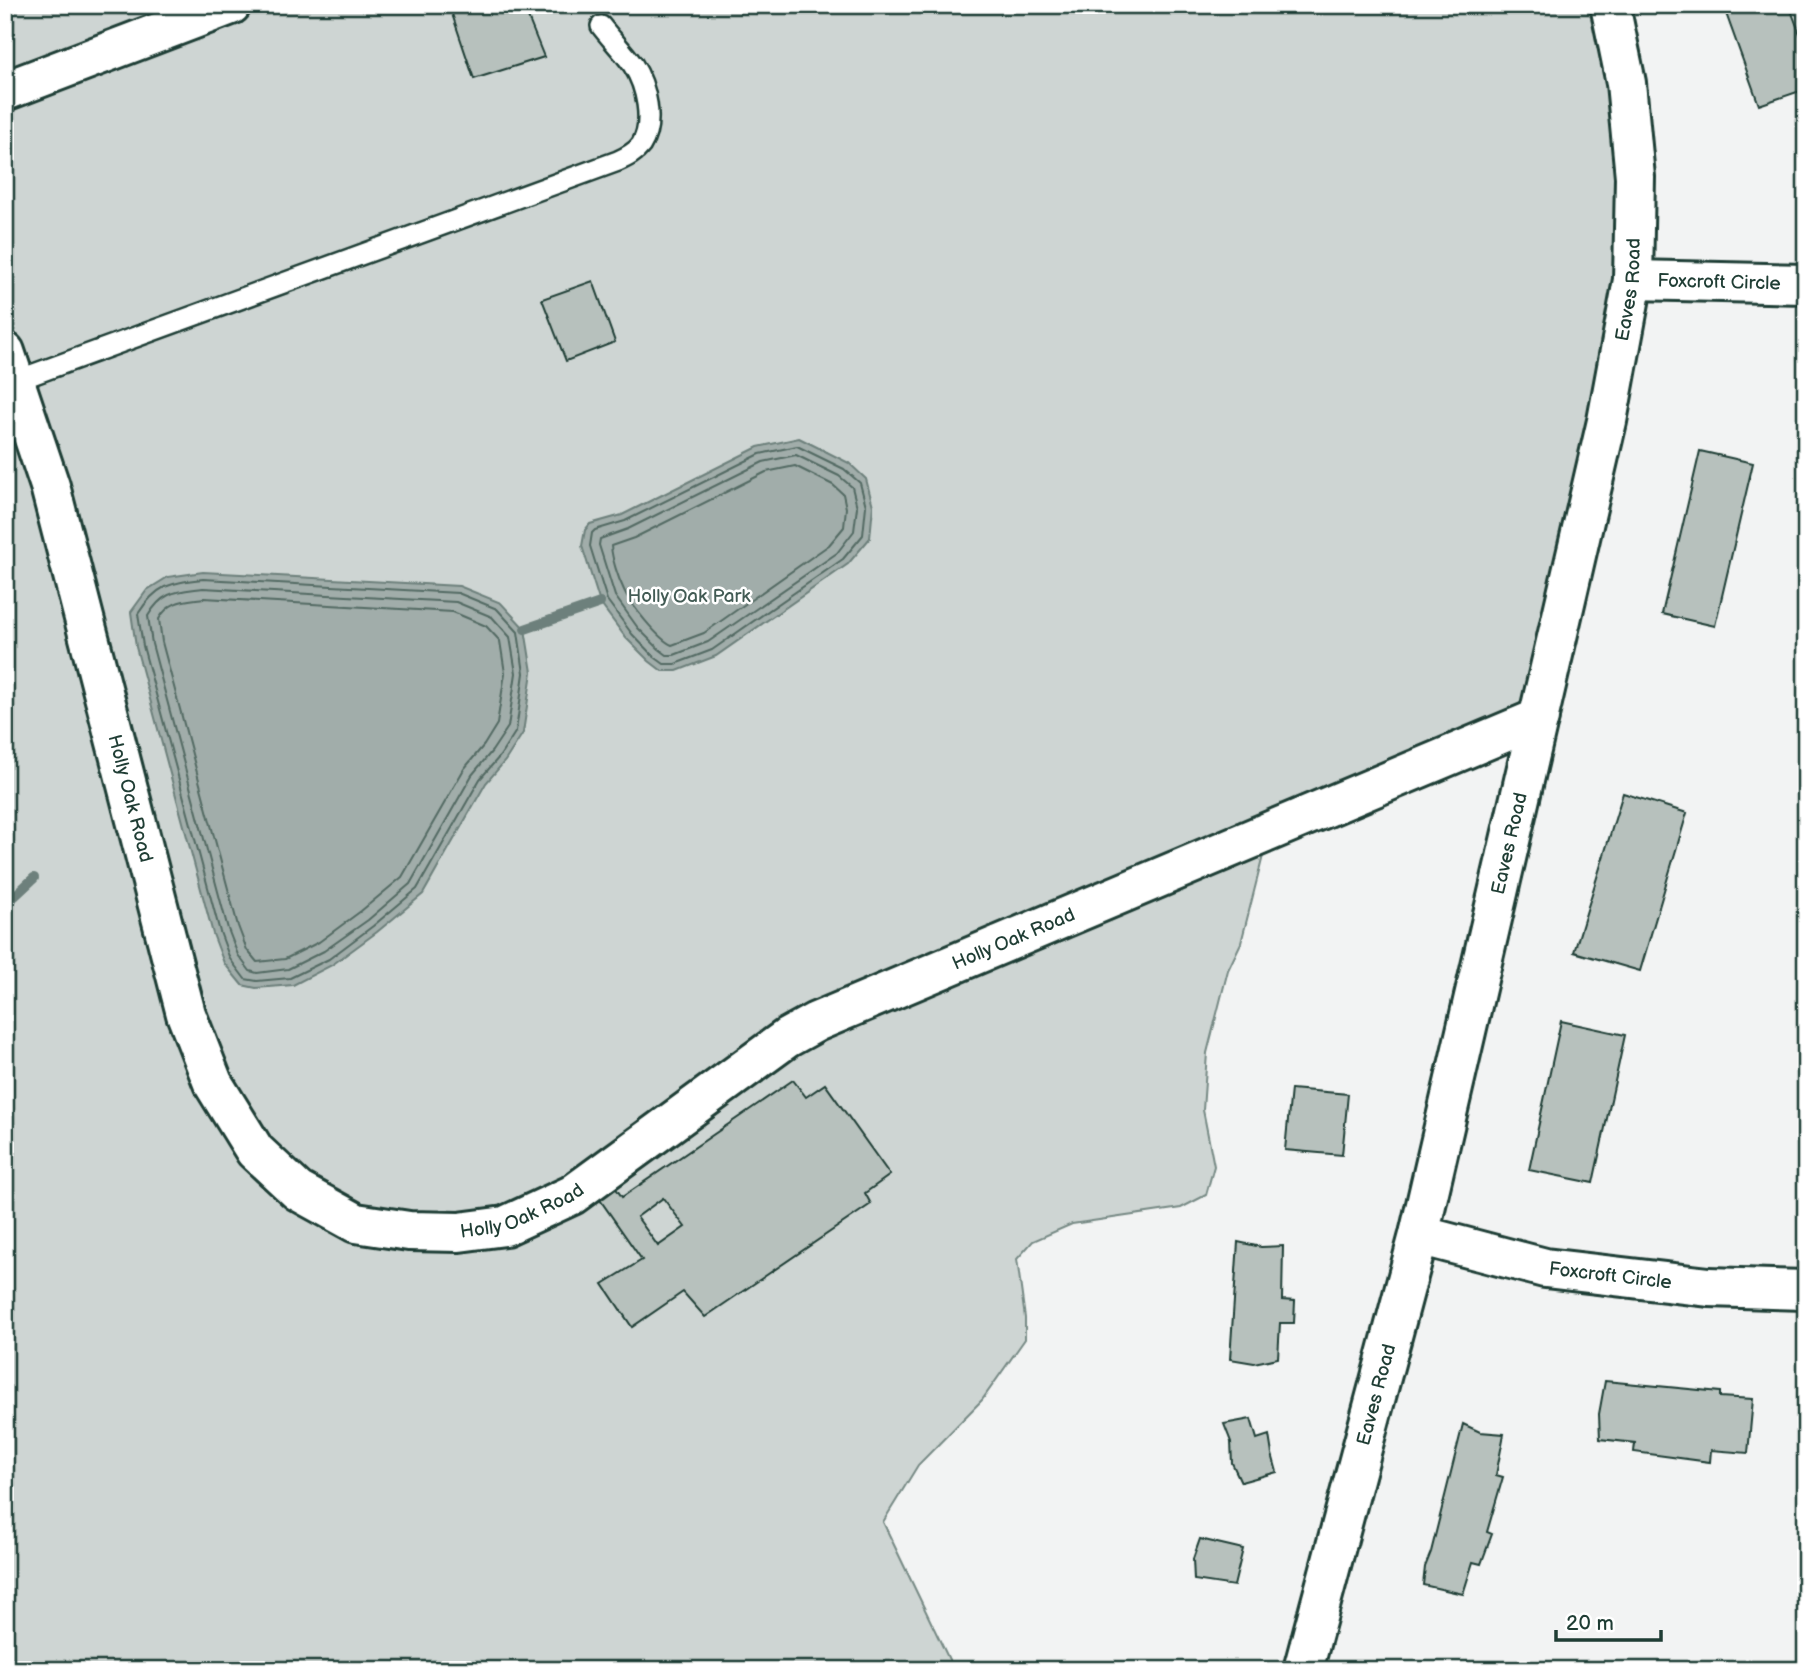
<svg xmlns="http://www.w3.org/2000/svg" width="1811" height="1675" font-family="'Balsamiq Sans',sans-serif">
<rect width="100%" height="100%" fill="#f2f3f3"/>
<filter id="ink" filterUnits="userSpaceOnUse"><feTurbulence type="fractalNoise" baseFrequency=".0143" numOctaves="2"/><feDisplacementMap in="SourceGraphic" scale="14" xChannelSelector="R" yChannelSelector="G"/><feConvolveMatrix kernelMatrix="1 2 1 2 8 2 1 2 1" color-interpolation-filters="sRGB"/></filter>
<g filter="url(#ink)">
<path fill="#ced5d3" stroke="#768984" stroke-width="2" d="M5,5H1610L1635,177L1539,718L1269,832L1241,943L1228,970L1207,1053L1203,1110L1214,1166L1206,1195L1181,1208L1072,1224L1033,1241L1017,1259L1025,1318V1339L982,1400L918,1465L883,1522L954,1670H5Z"/>
<path fill="#a1adaa" stroke="#6d807b" stroke-width="2" d="M799,438L849,463L866,479L873,506L870,538L848,564L716,656L677,671H662L649,661L626,638L600,603L582,546L585,530L590,524L622,515L758,447Z
M203,572L459,586L501,603L525,629L532,672L523,733L505,761L486,783L423,894L377,932L332,965L293,985L256,988L242,985L224,963L213,934L136,647L131,612L147,590L168,577Z"/>
<g fill="none" stroke-linecap="round" stroke-linejoin="round">
<path stroke="#536a63" stroke-width="2" d="M797,446L844,469L860,483L866,506L863,535L843,559L712,650L675,664H664L653,656L632,634L607,600L590,546L592,533L595,530L625,521L760,454Z
M796,455L839,476L852,487L857,507L854,531L837,553L708,642L674,655H667L659,649L638,628L615,596L599,545L600,539L628,529L763,462Z
M795,466L833,485L843,494L846,508L844,527L829,545L704,633L672,645C659,640 630,604 624,590C618,578 612,559 611,546L634,538L766,472Z
M203,579L458,593L497,609L518,632L524,673L516,731L500,756L480,779L417,889L373,926L329,959L290,978L257,981L245,979L230,959L220,932L143,646L138,614C157,584 170,583 203,579Z
M203,588L456,602L492,617L510,637L516,673L508,727L492,751L472,775L410,884L368,920L324,951L288,969L257,973L250,971L238,955L228,929L152,644L148,616C163,591 175,592 203,588Z
M204,598L453,612L486,626L500,641L505,673L497,724L484,745L464,769L402,877L361,911L319,942L285,959L257,962L247,950L238,926L162,642L159,619C170,600 184,601 204,598Z"/>
<path stroke="#6d807b" stroke-width="10" d="M525,629L600,603
M5,905L34,878"/>
</g>
<path fill="#b7c1bd" stroke="#1f3d34" stroke-width="2" fill-rule="evenodd" d="M449,5H523L544,57L474,79Z
M1723,5H1789L1806,50V89L1759,105Z
M593,281L615,342L566,361L542,299Z
M1700,451L1753,463L1715,626L1662,614Z
M1623,793L1687,813L1640,971L1574,952Z
M1561,1021L1625,1035L1593,1183L1529,1170Z
M793,1080L806,1097L825,1084L890,1175L865,1193L871,1204L705,1317L683,1292L632,1327L603,1284L642,1260L596,1194L613,1184L622,1197ZM663,1198L685,1227L658,1246L637,1217Z
M1291,1089L1348,1094L1342,1155L1285,1150Z
M1238,1242L1261,1247L1283,1246L1282,1300L1295,1301L1294,1323H1280L1278,1358L1254,1363L1230,1359Z
M1605,1381L1720,1392V1397L1753,1399L1748,1453L1711,1450L1710,1462L1634,1452L1635,1443L1600,1439L1599,1414Z
M1251,1419L1257,1439L1269,1435L1272,1454L1277,1472L1241,1482L1232,1463L1231,1442L1224,1424Z
M1463,1424L1480,1432L1504,1434L1496,1475L1503,1477L1487,1532L1492,1534L1481,1564L1473,1562L1463,1594L1423,1585L1425,1567L1431,1552Z
M1200,1539L1243,1549L1234,1586L1194,1580L1193,1559Z"/>
<g fill="none" stroke-linecap="round" stroke-linejoin="round">
<g stroke="#1f3d34" stroke-width="24">
<path id="service" d="M15,381L618,161C627,157 635,153 641,145C655,123 646,85 633,65C623,51 611,39 601,26"/>
</g>
<g stroke="#1f3d34" stroke-width="44">
<g id="minor">
<path d="M5,91L231,5"/>
<path id="s1" d="M1633,280L1806,284"/>
<path id="s2" d="M5,352L50,486L186,1014L213,1083L255,1151L298,1191L356,1223L409,1231L459,1232L505,1226L572,1195L787,1038L816,1022L1539,718"/>
<path id="s3" d="M1419,1235L1545,1268L1709,1287L1806,1290"/>
</g>
</g>
<g stroke="#1f3d34" stroke-width="44">
<g id="tertiary">
<path id="s4" d="M1303,1670L1419,1235L1607,421L1633,280L1635,177L1626,83L1610,5"/>
</g>
</g>
<use href="#service" stroke="#fff" stroke-width="19"/>
<use href="#minor" stroke="#fff" stroke-width="38"/>
<use href="#tertiary" stroke="#fff" stroke-width="38"/>
</g>
</g>
<g text-anchor="middle" dominant-baseline="central" stroke-width="5" stroke-linejoin="round" paint-order="stroke">
<g font-size="19" fill="#1f3d34" stroke="#fff">
<text stroke="none"><textPath href="#s1" startOffset="86">Foxcroft Circle</textPath></text>
<text stroke="none"><textPath href="#s4" startOffset="1419">Eaves Road</textPath></text>
<text stroke="none"><textPath href="#s2" startOffset="464">Holly Oak Road</textPath></text>
<text stroke="none"><textPath href="#s4" startOffset="852">Eaves Road</textPath></text>
<text stroke="none"><textPath href="#s2" startOffset="1703">Holly Oak Road</textPath></text>
<text stroke="none"><textPath href="#s2" startOffset="1136">Holly Oak Road</textPath></text>
<text stroke="none"><textPath href="#s3" startOffset="196">Foxcroft Circle</textPath></text>
<text stroke="none"><textPath href="#s4" startOffset="285">Eaves Road</textPath></text>
</g>
<g font-size="19" fill="#425b54" stroke="#fff">
<text x="689" y="596">Holly Oak Park</text>
</g>
</g>
<rect width="1811" height="1675" fill="none" stroke="#fff" stroke-width="28"/>
<rect x="14" y="14" width="1783" height="1647" fill="none" stroke="#1f3d34" stroke-width="2.5" filter="url(#ink)"/>
<path d="M1556 1630v10h105v-10" fill="none" stroke="#1f3d34" stroke-width="3.5"/>
<text x="1566" y="1630" font-size="21" fill="#1f3d34" stroke="#ffffff" stroke-width="5" paint-order="stroke">20 m</text>
</svg>
